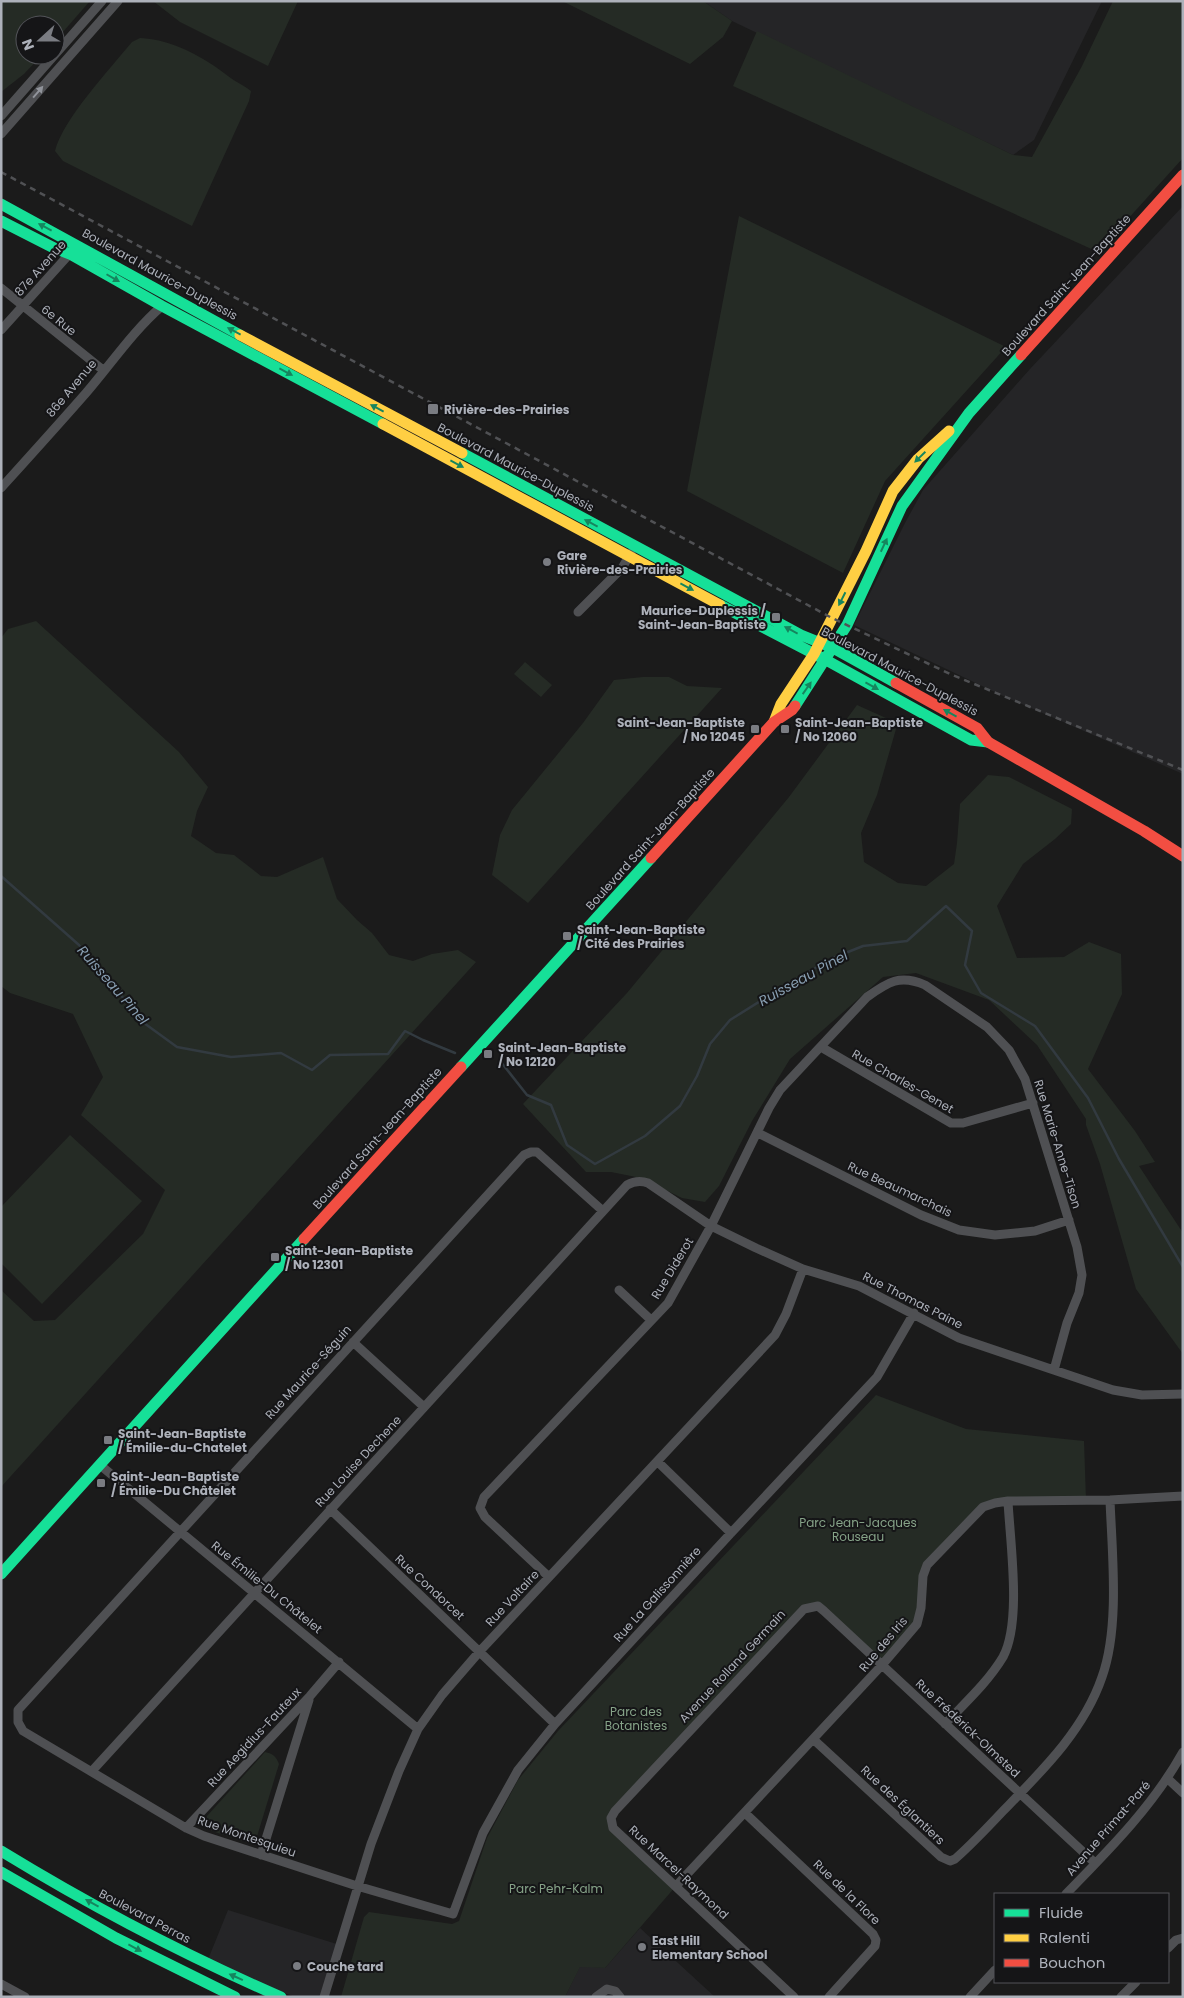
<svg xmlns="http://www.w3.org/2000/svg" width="1184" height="1998" font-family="Poppins,sans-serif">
<rect width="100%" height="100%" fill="#1b1b1b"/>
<path fill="#252527" d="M703,1H1102L1034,140L1013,155L732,21Z
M1183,206V774L1001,695L854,625L905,523L923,490L1030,369Z
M228,1910L340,1945L324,1997H295L207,1962Z
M640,1928L715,1997H565L580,1966L605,1968Z"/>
<path fill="#252b25" d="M1,1H90L55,41V25H25V55H42L24,74L1,92Z
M153,1H298L268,66L180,22Z
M562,1H703L732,21L723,37L690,64Z
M1113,1H1183V158L1098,252L733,86L757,31L1013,155L1032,157L1082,66Z
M140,38C171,39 204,57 228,76C235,82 244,85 251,91L249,101L192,226L63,161L55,151C63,119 110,69 132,42Z
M739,216L1006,347L885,481L843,573L687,491Z
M36,621L179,752L208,787L197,811L191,836L216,853L234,855L261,876L277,877L323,857L337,899L357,920L372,933L389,955L413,961L432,954L458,950L476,962L1,1487V1290L34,1321L55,1320L143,1234L165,1190L81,1115L103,1077L73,1014L10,993L1,986V638L8,629Z
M525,662L552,685L541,697L514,674Z
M643,677H669L687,686L722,688L528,903L492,875L500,835L512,810L583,723L614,680Z
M857,705L886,718L896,729L877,795L861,833L864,862L898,883L926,886L954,864L957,843L960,804L988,775L1009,777L1072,809L1071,824L1055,839L1023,864L997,906L1017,958L1064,957L1089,942L1121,954L1122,994L1088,1069L1135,1131L1155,1162L1139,1166L1183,1233V1354L1136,1289L1100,1164L1086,1125V1119L1037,1045L989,1000L916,973L883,977L790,1059L752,1121L719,1186L705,1202L682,1198L641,1178L611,1172H586L523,1104L627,993L789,797Z
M70,1135L142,1201L42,1304L1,1263V1207Z
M876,1395L966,1429L1084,1441L1086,1500L983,1507L923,1576L917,1624L882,1665L820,1606L810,1607L615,1811L614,1828L676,1886L605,1968L580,1967L565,1997H341L364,1917L369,1912L452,1924L459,1921L487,1838L518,1780L558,1731Z
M265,1752C273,1754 276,1756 279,1764L255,1843L251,1844L212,1831L205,1825L207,1816Z"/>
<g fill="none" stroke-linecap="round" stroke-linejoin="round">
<path stroke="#323a40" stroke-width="2.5" d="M1,876L79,945L144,1023L177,1047L231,1057L281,1053L312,1070L330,1055L388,1054L405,1031L423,1040L455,1053
M501,1062L527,1095L551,1105L567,1145L595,1164L645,1136L680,1106L697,1076L710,1044L730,1020L791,982L833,958L863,946L907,941L946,906L972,931L965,965L981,993L1035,1026L1088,1098L1119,1159L1183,1267"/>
<path stroke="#4f5053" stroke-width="9" d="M1,116L102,1
M1,134L118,1
M1,288L103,370
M1,330L73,250
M1,488C29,457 58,425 86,393C111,364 133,331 162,306
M578,612L622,568L631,553
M821,1047L951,1123H963L1033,1103
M758,1133L921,1215L959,1230L995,1235L1035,1231L1069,1220
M603,1211L537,1152H531L524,1155L18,1710V1722L23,1731L186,1828L204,1836L357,1886L453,1914L483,1833L518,1770L555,1724L731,1533L877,1377L914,1313
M619,1290L651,1320
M353,1342L424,1407
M658,1462L731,1533
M100,1465L418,1729
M330,1509L555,1724
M549,1577L485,1517L480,1508L484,1497L668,1303L711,1226L769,1108L780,1090L867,997C888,982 900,974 925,985L987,1027L1009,1050L1015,1061L1025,1079L1077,1247L1082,1275L1079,1293L1067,1323L1054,1370
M945,1724C965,1703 988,1682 1003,1657C1022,1622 1010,1542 1008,1501
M813,1739L941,1857L950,1861L955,1859C972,1844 988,1827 1003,1811C1042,1771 1084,1730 1102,1677C1120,1627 1112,1553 1110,1500
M92,1771L627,1185C634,1181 640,1180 648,1183L711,1226L756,1248L803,1269L859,1286L959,1338L1113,1390L1142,1395L1183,1394
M1168,1779L1183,1793
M745,1813L873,1934L876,1940L875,1946L829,1997
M186,1828L310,1696L339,1662
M261,1855L309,1700
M676,1886L882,1665L917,1624L921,1608L923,1576L927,1565L983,1507L995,1503L1008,1501L1110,1500L1183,1496
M1066,1894C1109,1850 1153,1806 1183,1752
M1168,1948L1176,1940L1183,1938
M1,1984L25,1997
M324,1997L371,1844L399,1771L418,1729L442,1695L480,1651L775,1335L786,1314L803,1269
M596,1997L607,1989L615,1991L620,1997
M794,1997L613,1828L611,1818L615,1811L804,1609L818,1606L824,1611L1095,1863
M970,1997L995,1970
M1121,1997L1136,1982"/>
<path stroke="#16e098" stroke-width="11" d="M1,204L240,335
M1,221L54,248L70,254L162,306L383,424
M462,453L801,635L833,648L896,683
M720,605L826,660L971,740L988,742
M795,706L847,625L902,506L969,413L1021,355
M461,1067L651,858
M1,1574L304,1239
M1,1851C91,1906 184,1955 281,1997
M1,1872L116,1938L235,1997"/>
<path stroke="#ffcf43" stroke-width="11" d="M240,335L462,453
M383,424L720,605
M774,722L781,704L814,654L866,551L893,491L918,459L949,431"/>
<path stroke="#f24e42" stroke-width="11" d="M1021,355L1183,175
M896,683L977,728L988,742L1144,831L1183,856
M651,858L774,722L792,710L795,706
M304,1239L461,1067"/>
<path stroke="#505154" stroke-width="2.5" stroke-dasharray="6 5" stroke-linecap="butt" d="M1,172L832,618L950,674L1183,770"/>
</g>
<defs><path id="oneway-solid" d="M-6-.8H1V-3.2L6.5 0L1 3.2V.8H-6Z" transform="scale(1.25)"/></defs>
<use fill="#91949b" href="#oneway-solid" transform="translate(38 92) rotate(-49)"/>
<g fill="#16855e">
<use href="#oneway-solid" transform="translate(45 227) rotate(-152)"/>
<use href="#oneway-solid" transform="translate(113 278) rotate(30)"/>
<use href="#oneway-solid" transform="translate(234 331) rotate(-152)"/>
<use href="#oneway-solid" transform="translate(286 372) rotate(28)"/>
<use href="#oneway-solid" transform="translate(377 408) rotate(-152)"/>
<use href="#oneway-solid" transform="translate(920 457) rotate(136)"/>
<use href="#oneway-solid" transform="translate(457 464) rotate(28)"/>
<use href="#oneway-solid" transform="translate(591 523) rotate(-152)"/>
<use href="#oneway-solid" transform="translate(884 545) rotate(-65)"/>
<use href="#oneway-solid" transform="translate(687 587) rotate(28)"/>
<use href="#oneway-solid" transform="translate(842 599) rotate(117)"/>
<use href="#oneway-solid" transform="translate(791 630) rotate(-152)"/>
<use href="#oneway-solid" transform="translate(872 686) rotate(29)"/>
<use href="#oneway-solid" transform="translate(807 688) rotate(-55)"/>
<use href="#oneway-solid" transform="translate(950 713) rotate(-151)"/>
<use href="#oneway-solid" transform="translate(92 1903) rotate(-151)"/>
<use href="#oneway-solid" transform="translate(135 1948) rotate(28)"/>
<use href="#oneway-solid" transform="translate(236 1977) rotate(-156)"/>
</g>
<g fill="#7a7c82" stroke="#151517" stroke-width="2">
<rect x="427" y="403" width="12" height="12" rx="2.5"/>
<circle cx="547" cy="562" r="5"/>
<rect x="771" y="612" width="10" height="10" rx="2.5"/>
<rect x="750" y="724" width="10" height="10" rx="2.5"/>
<rect x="780" y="724" width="10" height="10" rx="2.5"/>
<rect x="562" y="931" width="10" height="10" rx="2.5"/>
<rect x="483" y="1049" width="10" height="10" rx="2.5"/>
<rect x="270" y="1252" width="10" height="10" rx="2.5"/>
<rect x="103" y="1435" width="10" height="10" rx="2.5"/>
<rect x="96" y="1478" width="10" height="10" rx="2.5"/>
<circle cx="642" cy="1947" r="5"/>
<circle cx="297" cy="1966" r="5"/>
</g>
<g text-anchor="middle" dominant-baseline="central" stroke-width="4" stroke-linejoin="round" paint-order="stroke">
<g font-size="12" fill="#adb1ba" stroke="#151517">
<text transform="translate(40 268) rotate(-48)">87e Avenue</text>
<text transform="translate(160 274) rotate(29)">Boulevard Maurice-Duplessis</text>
<text transform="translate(1066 285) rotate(-48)">Boulevard Saint-Jean-Baptiste</text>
<text transform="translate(59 320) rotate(39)">6e Rue</text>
<text transform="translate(71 388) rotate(-50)">86e Avenue</text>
<text transform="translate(516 467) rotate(28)">Boulevard Maurice-Duplessis</text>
<text transform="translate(900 671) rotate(28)">Boulevard Maurice-Duplessis</text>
<text transform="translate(650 839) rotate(-48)">Boulevard Saint-Jean-Baptiste</text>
<text transform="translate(903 1081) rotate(30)">Rue Charles-Genet</text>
<text transform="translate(377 1138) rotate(-48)">Boulevard Saint-Jean-Baptiste</text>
<text transform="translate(1058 1144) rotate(73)">Rue Marie-Anne-Tison</text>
<text transform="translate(900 1189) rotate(25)">Rue Beaumarchais</text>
<text transform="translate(672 1268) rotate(-59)">Rue Diderot</text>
<text transform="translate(913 1300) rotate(27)">Rue Thomas Paine</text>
<text transform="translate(308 1372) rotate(-48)">Rue Maurice-Séguin</text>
<text transform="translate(358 1461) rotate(-47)">Rue Louise Dechene</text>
<text transform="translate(267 1587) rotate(39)">Rue Émilie-Du Châtelet</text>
<text transform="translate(430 1587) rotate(43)">Rue Condorcet</text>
<text transform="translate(657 1594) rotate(-48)">Rue La Galissonnière</text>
<text transform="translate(512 1598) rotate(-47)">Rue Voltaire</text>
<text transform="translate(883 1644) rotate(-50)">Rue des Iris</text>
<text transform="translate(732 1666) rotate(-47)">Avenue Rolland Germain</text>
<text transform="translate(968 1728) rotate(43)">Rue Frédérick-Olmsted</text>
<text transform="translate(254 1737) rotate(-47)">Rue Aegidius-Fauteux</text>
<text transform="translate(903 1805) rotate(43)">Rue des Églantiers</text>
<text transform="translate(1108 1828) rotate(-49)">Avenue Primat-Paré</text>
<text transform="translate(247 1836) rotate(19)">Rue Montesquieu</text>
<text transform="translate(679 1872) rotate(43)">Rue Marcel-Raymond</text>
<text transform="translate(847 1892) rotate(44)">Rue de la Flore</text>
<text transform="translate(145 1916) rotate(28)">Boulevard Perras</text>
</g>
<g font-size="12" font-weight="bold" fill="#adb1ba" stroke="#151517" text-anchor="start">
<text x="444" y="409">Rivière-des-Prairies</text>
<text x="557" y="555">Gare<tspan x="557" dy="14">Rivière-des-Prairies</tspan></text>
<text x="766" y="610" text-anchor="end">Maurice-Duplessis /<tspan x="766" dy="14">Saint-Jean-Baptiste</tspan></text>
<text x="745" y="722" text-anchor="end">Saint-Jean-Baptiste<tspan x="745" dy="14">/ No 12045</tspan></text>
<text x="795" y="722">Saint-Jean-Baptiste<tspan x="795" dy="14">/ No 12060</tspan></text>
<text x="577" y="929">Saint-Jean-Baptiste<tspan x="577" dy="14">/ Cité des Prairies</tspan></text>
<text x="498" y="1047">Saint-Jean-Baptiste<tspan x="498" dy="14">/ No 12120</tspan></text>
<text x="285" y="1250">Saint-Jean-Baptiste<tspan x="285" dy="14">/ No 12301</tspan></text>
<text x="118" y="1433">Saint-Jean-Baptiste<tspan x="118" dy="14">/ Émilie-du-Chatelet</tspan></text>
<text x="111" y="1476">Saint-Jean-Baptiste<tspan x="111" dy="14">/ Émilie-Du Châtelet</tspan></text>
<text x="652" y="1940">East Hill<tspan x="652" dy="14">Elementary School</tspan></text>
<text x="307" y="1966">Couche tard</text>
</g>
<g font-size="12" fill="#86a388" stroke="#151517">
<text x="858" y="1522">Parc Jean-Jacques<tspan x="858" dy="14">Rouseau</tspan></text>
<text x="636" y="1711">Parc des<tspan x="636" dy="14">Botanistes</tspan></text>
<text x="556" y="1888">Parc Pehr-Kalm</text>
</g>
<g font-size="14" font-style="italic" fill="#889eb1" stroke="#151517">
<text transform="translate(803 978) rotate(-29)">Ruisseau Pinel</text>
<text transform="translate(113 985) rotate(49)">Ruisseau Pinel</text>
</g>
</g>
<rect width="1184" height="1998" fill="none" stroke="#adb1ba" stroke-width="5"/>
<rect x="994" y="1893" width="175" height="90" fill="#151517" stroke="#525358"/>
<rect x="1004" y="1909" width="25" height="8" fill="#16e098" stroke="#525358"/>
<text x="1039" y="1918" font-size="15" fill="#adb1ba">Fluide</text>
<rect x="1004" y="1934" width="25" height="8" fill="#ffcf43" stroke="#525358"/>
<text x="1039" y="1943" font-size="15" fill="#adb1ba">Ralenti</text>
<rect x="1004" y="1959" width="25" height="8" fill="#f24e42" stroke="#525358"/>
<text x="1039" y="1968" font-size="15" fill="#adb1ba">Bouchon</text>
<g transform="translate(40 40) rotate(249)"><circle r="24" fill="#151517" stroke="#525358"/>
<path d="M0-4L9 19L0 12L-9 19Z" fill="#7a7c82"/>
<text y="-8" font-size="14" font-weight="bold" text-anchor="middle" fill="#adb1ba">N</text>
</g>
</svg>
